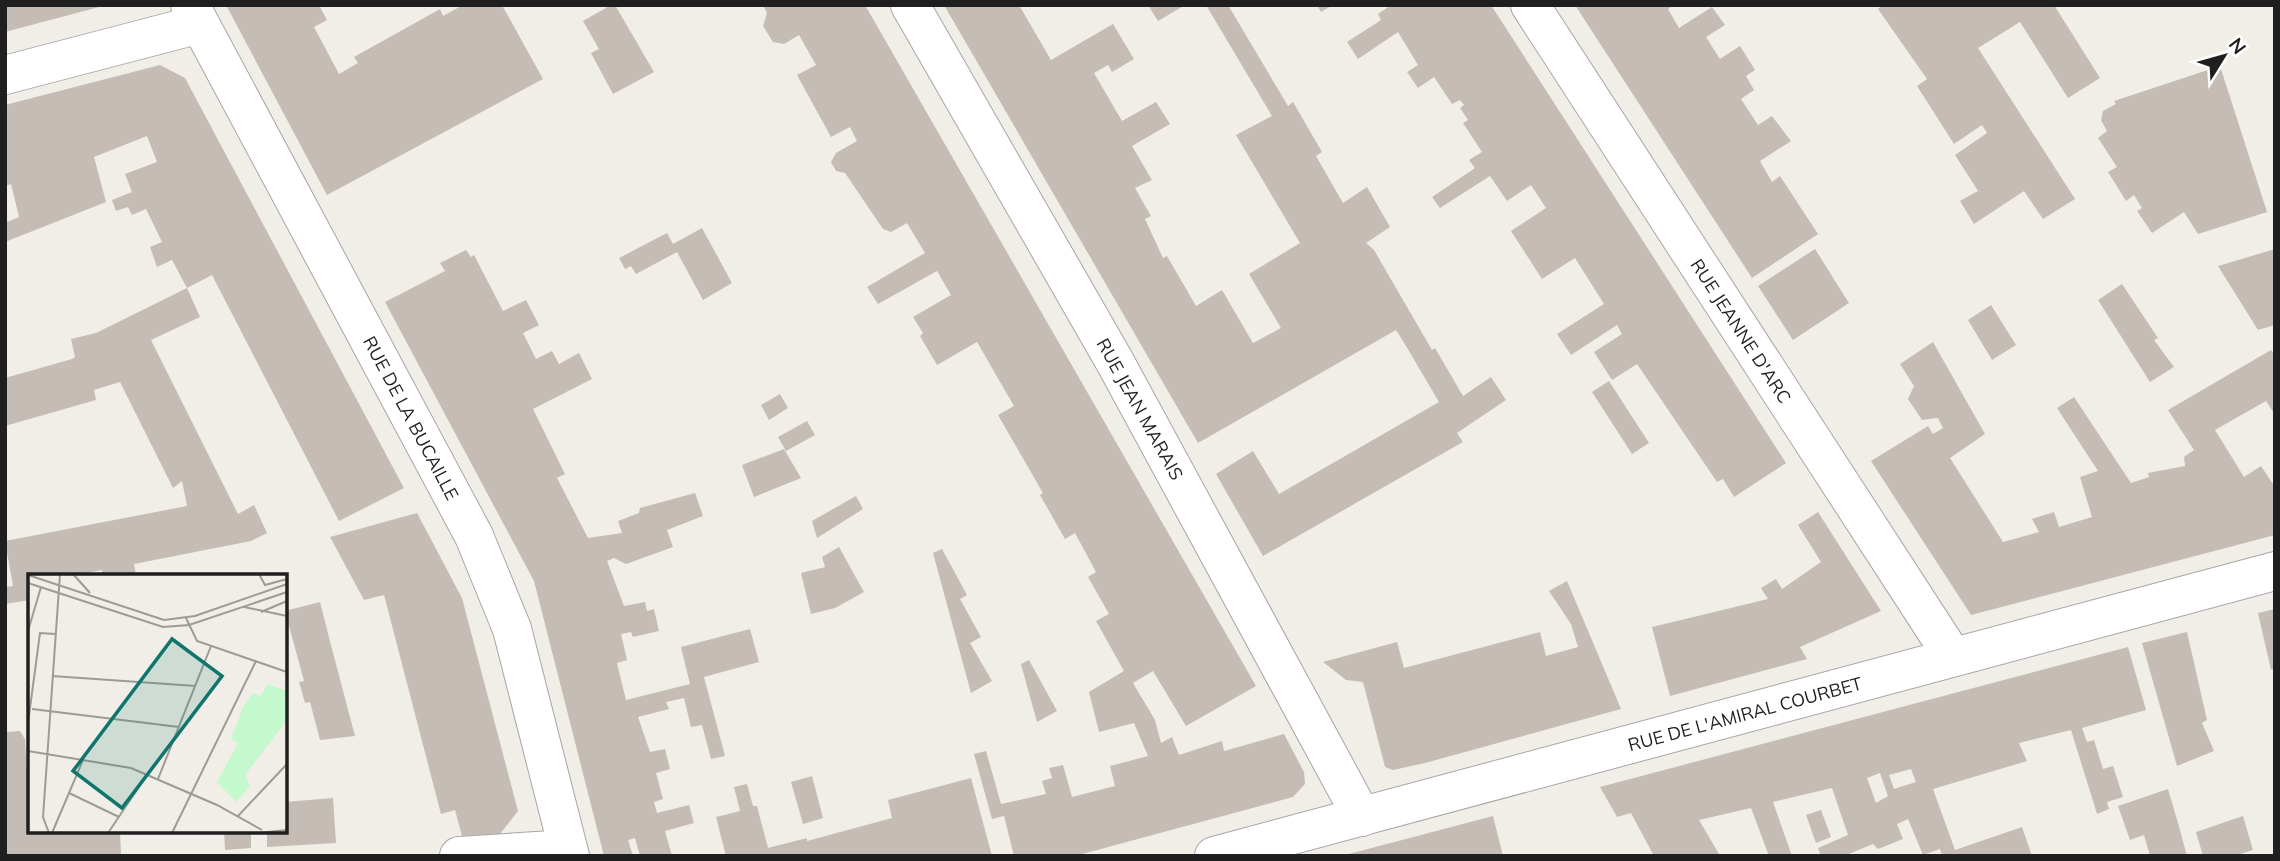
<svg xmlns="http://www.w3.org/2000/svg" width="2280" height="861" font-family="Mulish,sans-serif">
<rect width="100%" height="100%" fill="#f0eee6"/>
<path fill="#c5bdb5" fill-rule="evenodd" d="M5,5H103V6L5,32Z
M226,5H319L327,20L314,27L339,74L358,63L354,57L440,9L443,16L463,5H502L543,79L327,195Z
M611,5H615L654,72L613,94L591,53L599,49L583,21Z
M763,5H865L1256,686L1186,726L1153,671L1133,683L1155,720L1161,743L1172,737L1179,755L1222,741L1224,751L1284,734L1304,772L1305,784L1293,797L1075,856H1014L1004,816L992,819L974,754L986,751L1001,804L1046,794L1042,781L1052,778L1049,768L1063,765L1072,797L1115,786L1110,766L1148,756L1134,723L1099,732L1089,692L1124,671L1096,621L1109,614L1088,577L1096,572L1075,533L1065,539L1040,495L1043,493L998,415L1014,406L977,342L937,365L920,336L923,333L913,317L951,295L937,271L878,304L867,287L925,253L907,223L891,232L883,229L845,173L836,171L831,162L836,153L857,141L850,127L831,137L797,75L816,65L799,35L784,44L773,42L763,26L767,13Z
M944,5H1019L1051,60L1113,24L1134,59L1112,72L1108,65L1094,73L1122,121L1156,102L1170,124L1132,146L1152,180L1135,188L1151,216L1145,219L1163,258L1167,256L1196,306L1222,290L1253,343L1281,328L1249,274L1300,243L1236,135L1272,116L1206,5H1228L1288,106L1293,102L1322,152L1316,156L1343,203L1367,187L1390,227L1366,243L1374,250L1432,350L1435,348L1463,396L1491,377L1506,400L1457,433L1463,442L1263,556L1216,474L1253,451L1279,494L1439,402L1406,346L1396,330L1198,443Z
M1148,5H1185L1158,21Z
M1317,5H1333L1321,12Z
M1391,5H1491L1786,463L1734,497L1723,479L1717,482L1637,364L1612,380L1594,352L1622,334L1617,325L1571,355L1557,334L1604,304L1575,258L1542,279L1511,231L1546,208L1531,185L1507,201L1490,176L1440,208L1432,197L1475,168L1469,160L1482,152L1463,123L1468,120L1460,108L1464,105L1460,100L1452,104L1434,77L1418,88L1407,72L1418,65L1398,32L1358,59L1347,42L1381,20L1378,14Z
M1575,5H1674L1668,9L1679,28L1712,7L1725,25L1706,37L1720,59L1740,46L1755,70L1746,76L1754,90L1741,99L1758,125L1772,116L1791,141L1760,161L1772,182L1780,176L1818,234L1752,278Z
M1883,5H2054L2100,78L2068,98L2020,22L1978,48L2075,199L2043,219L2024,191L1974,224L1960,201L1978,191L1955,155L1987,133L1982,125L1954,144L1917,86L1927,79L1878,9Z
M160,65L185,78L404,488L339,521L212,275L187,288L172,260L157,267L150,247L162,242L146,209L132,215L128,207L116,211L112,200L132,192L125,174L157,162L147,136L94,157L106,202L5,242V223L19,217L11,184L5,186V105Z
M2220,66L2267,212L2198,234L2184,212L2152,233L2137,211L2142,208L2134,195L2126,201L2108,172L2117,167L2098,138L2107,131L2101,120L2103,111L2116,104L2114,101Z
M702,228L732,283L703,300L677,252L636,274L631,266L625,269L619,258L667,233L673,244Z
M1815,249L1849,303L1793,340L1758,286Z
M2275,249V325L2258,330L2218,266Z
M466,250L471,257L474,255L503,311L526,300L539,325L523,333L536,359L552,351L559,364L579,353L592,379L533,409L565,474L557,478L588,538L622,533L618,521L639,513L640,508L695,493L703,516L667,530L673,547L626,564L614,558L607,561L624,606L645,602L647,611L654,609L659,631L633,637L631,632L621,634L627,660L617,663L626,700L690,684L681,647L750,629L759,662L704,677L725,756L711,759L702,725L691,727L684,698L666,702L669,709L638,717L650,752L665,749L670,769L656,773L663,799L654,802L657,813L689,805L694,823L665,831L672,856H640L635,838L628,840L633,856H604L534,581L385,302L445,271L440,263Z
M2122,284L2158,338L2154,340L2174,367L2150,382L2098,300Z
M187,288L200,317L151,340L238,514L254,505L267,533L251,541L134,564L136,576H102V570L70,576H30V600L5,604V587L13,586L5,541L187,506L182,481L173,488L120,382L94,390L96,400L5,426V378L72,359L75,357L71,339L96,333Z
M1991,305L2016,345L1992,360L1968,320Z
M1933,342L1985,434L1950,458L2003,542L2039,532L2032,519L2054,512L2059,527L2092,517L2080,477L2098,471L2057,408L2074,397L2131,483L2149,477L2148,473L2185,466L2184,457L2194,450L2168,410L2271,350L2275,356V415L2266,401L2215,430L2244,477L2261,466L2275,487V535L1971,615L1871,461L1928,426L1933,434L1943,428L1938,418L1922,420L1908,399L1914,386L1900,364Z
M1609,381L1649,443L1632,454L1592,392Z
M780,394L788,408L769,420L761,405Z
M807,421L815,435L786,451L778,437Z
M784,449L801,478L754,497L742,465Z
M856,496L863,509L817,538L812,521Z
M1818,512L1881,611L1800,647L1807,659L1670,696L1652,627L1768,599L1761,588L1776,579L1782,589L1821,562L1798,525Z
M417,513L462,598L504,758L518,811L500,834L462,836L455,810L441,814L384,595L364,600L330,537Z
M839,547L864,592L835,608L811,614L801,573L825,567L822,557Z
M942,549L967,595L960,599L981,637L970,643L992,681L971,693L933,553Z
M1567,581L1621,709L1425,763L1393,770L1385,767L1363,682L1346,680L1323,662L1397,642L1404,668L1540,632L1546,656L1578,647L1571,624L1549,591Z
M320,602L332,649L355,736L320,740L310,702L305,703L299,682L304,681L285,611Z
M2275,609V668L2271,670L2258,613Z
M2187,632L2207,720L2202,723L2214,751L2177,766L2142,643Z
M2128,647L2146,710L2082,728L2087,742L2094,740L2103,769L2113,766L2123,797L2107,802L2109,809L2097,814L2071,730L2019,743L2027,761L1933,789L1955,850L2022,827L2032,856H1942L1940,849L1923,855L1908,819L1897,824L1903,839L1878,849L1873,844L1844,856H1821L1818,848L1848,835L1832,788L1773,802L1792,856H1769L1751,808L1699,820L1719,854L1717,856H1654L1631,813L1617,817L1600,787ZM1911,769L1916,782L1894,789L1889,775ZM1880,773L1888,796L1876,803L1867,778Z
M1029,660L1057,711L1037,722L1021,664Z
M20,731L25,739L27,774L30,773V831H120L121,855L5,856V732Z
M812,776L823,818L803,824L791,782Z
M971,778L992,856H726L716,817L740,811L734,787L747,784L753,806H757L768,848L807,838V841L892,818L888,800Z
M2168,789L2178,823L2187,856H2150L2144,835L2130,840L2118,806Z
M333,798L336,843L267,847V831H285V802Z
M1821,810L1831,837L1816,843L1806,815Z
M1493,816L1503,856H1345V855Z
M2243,816L2253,850L2234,856H2203L2196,832Z
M224,831H251V848L225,850Z"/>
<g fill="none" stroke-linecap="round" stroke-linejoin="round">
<g stroke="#a6a6a6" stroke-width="40">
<path id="minor" d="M190,5L474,536L512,629L570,856
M910,5L1115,362L1362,817
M1530,5L1953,657
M5,75L200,24
M459,856L568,849
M1214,856L2275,571"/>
</g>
<use href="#minor" stroke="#fff" stroke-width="38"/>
</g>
<g text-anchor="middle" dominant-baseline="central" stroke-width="6" stroke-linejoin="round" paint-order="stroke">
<g font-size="18" fill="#1f1f1f" stroke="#fff">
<text transform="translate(1741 331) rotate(57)">RUE JEANNE D'ARC</text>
<text transform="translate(1140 409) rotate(61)">RUE JEAN MARAIS</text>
<text transform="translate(411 418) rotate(62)">RUE DE LA BUCAILLE</text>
<text transform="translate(1745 714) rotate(-15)">RUE DE L'AMIRAL COURBET</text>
</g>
</g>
<g transform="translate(28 574)">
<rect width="259" height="259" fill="#f0eee6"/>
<path d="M240,110L259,117V146L217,201L222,212L208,228L189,208L210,169L203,165L216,131L225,119L232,122Z" fill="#c4f9cd"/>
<path fill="none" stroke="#9c9b96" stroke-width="2" d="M45,0L62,19M231,0L237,11L259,5M0,1L136,46L167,42L259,10M0,9L135,53L161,51L259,18M216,33L259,42M233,38L259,27M158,44L169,67L259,98M0,57L13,13M24,102L168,112M4,135L151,153M0,149L12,59L27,60M0,177L103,194L189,231L234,256M130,205L183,72M41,219L91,243M210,242L259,190M21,259L15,243L32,0M24,259L55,186M80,259L119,201M144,259L228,87M230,259L259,256"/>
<path fill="#0f766e" fill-opacity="0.15" stroke="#0f766e" stroke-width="3.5" d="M144,65L194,102L94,234L45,197Z"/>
<rect width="259" height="259" fill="none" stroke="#1f1f1f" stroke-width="3.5"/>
</g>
<rect width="2280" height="861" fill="none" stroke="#1f1f1f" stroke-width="14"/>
<g transform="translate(2224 56) rotate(53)" stroke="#ffffff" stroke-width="5" paint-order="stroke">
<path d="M0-5L12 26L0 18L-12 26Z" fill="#1f1f1f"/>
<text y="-10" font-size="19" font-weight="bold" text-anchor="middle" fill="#1f1f1f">N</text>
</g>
</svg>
